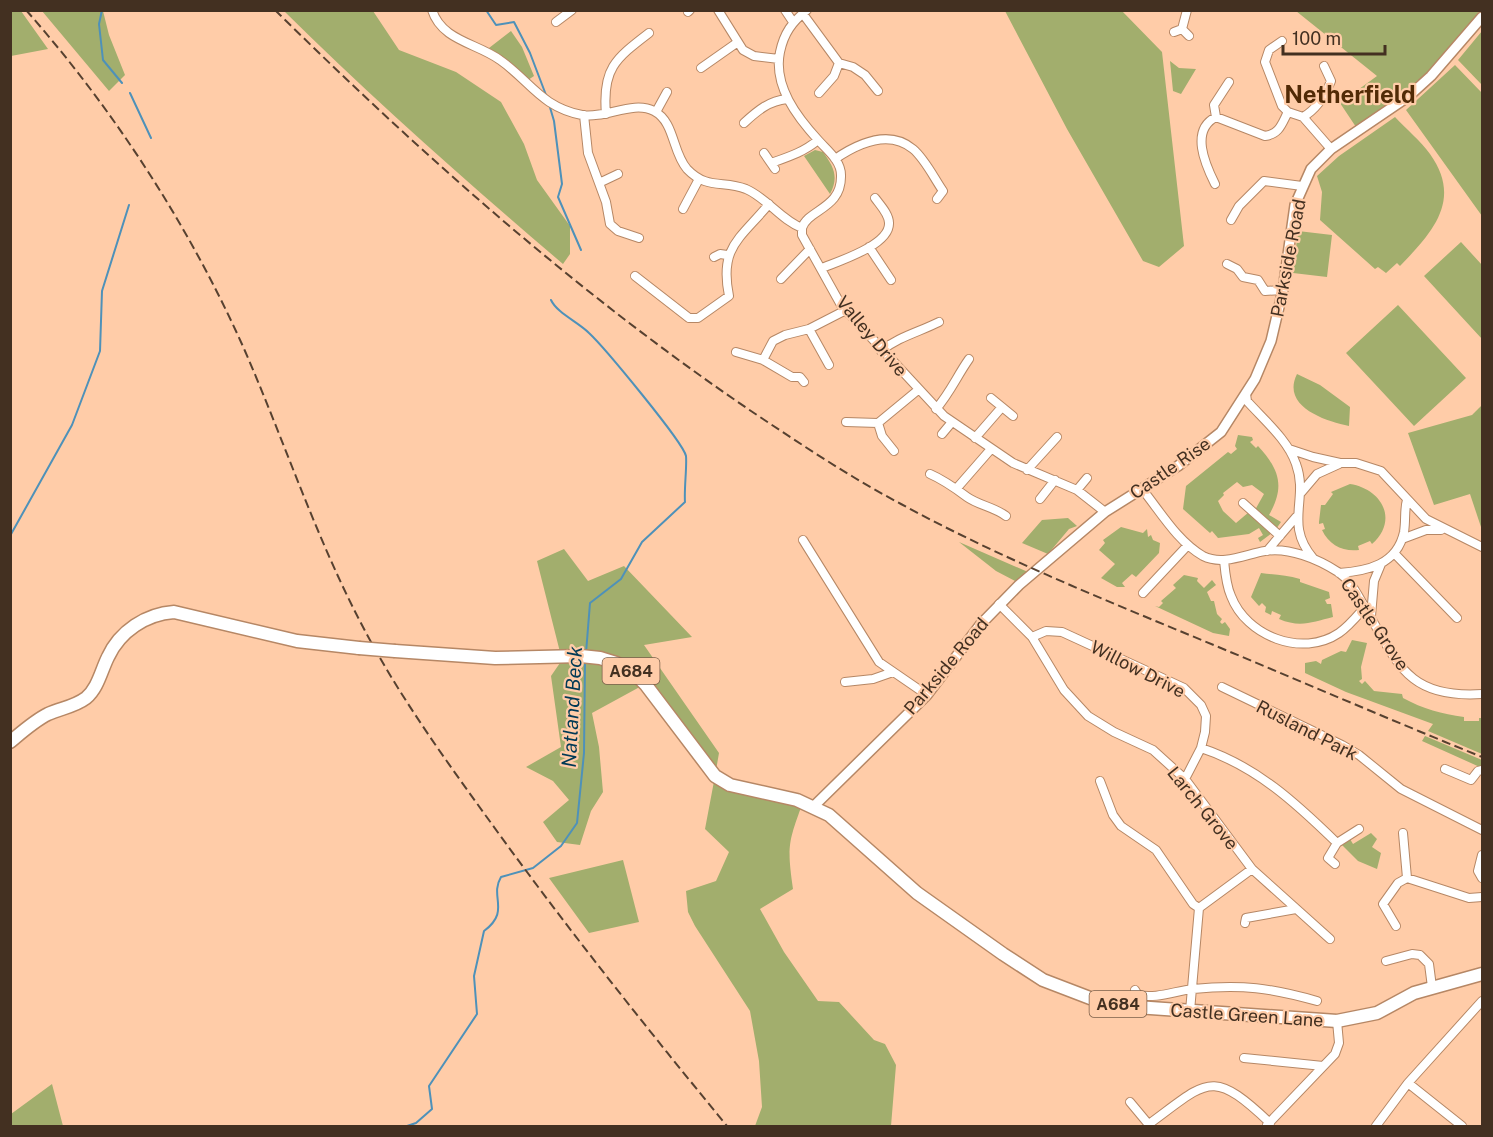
<svg xmlns="http://www.w3.org/2000/svg" width="1493" height="1137" font-family="'Public Sans',sans-serif">
<rect width="100%" height="100%" fill="#ffcca8"/>
<path fill="#a2ae6d" d="M11,10L21,11L48,49L11,56Z
M42,11H103L109,35L125,75L109,91Z
M284,11H373L399,50L456,72L501,102L524,144L537,180L570,226V254L563,264C467,182 373,99 284,11Z
M1005,11H1122L1162,52L1184,246L1159,267L1143,261L1067,129Z
M1296,11H1482V27L1473,24L1415,90L1358,130L1340,103L1377,76Z
M511,31L522,47L534,76L528,80L506,59L489,48Z
M1482,31V85L1458,60Z
M1170,61L1179,68L1196,69L1181,94L1173,91Z
M1455,65L1482,93V216L1406,110Z
M1395,117C1406,129 1421,141 1430,154C1463,200 1432,233 1400,266L1397,263L1386,273L1378,267L1375,269L1320,220L1322,192L1317,176L1339,156Z
M815,150L823,152C834,167 839,177 830,194L804,156Z
M1298,231L1332,235L1327,277L1293,273Z
M1461,242L1482,265V339L1424,276Z
M1398,305L1466,378L1414,426L1346,353Z
M1297,374L1320,385L1350,407L1349,426C1324,421 1281,406 1297,374Z
M1482,405V530L1470,494L1434,505L1408,433L1472,415Z
M1238,435L1252,437L1253,440L1250,442L1256,448L1258,446C1280,470 1285,487 1269,515L1281,522L1276,529L1255,510L1264,494L1252,485L1243,487L1237,482L1223,493L1224,495L1218,501L1223,511L1236,523L1249,512L1272,533L1260,542L1258,538L1263,535L1259,528L1249,534L1218,538L1212,531L1210,533L1183,509L1186,486L1228,452L1231,454L1237,449L1235,446Z
M1350,484C1382,489 1399,520 1372,544L1370,541L1358,546L1359,550C1343,552 1329,545 1322,530L1325,529L1323,523L1319,524V522L1321,505H1325L1333,494L1331,492Z
M1068,518L1077,526L1069,529L1048,554L1022,543L1042,520Z
M1121,527L1143,533L1147,529L1148,537L1151,535L1153,540L1160,543L1159,553L1136,577L1132,574L1122,583L1125,587H1117L1101,578L1115,564L1099,550L1105,543L1103,540Z
M959,542L1028,572L1017,582L996,571Z
M564,549L588,581L624,566L692,637L644,645L719,753L715,776L803,802C788,843 787,846 793,889L760,909L784,952L818,1001L839,1002L874,1040L885,1044L896,1065L891,1126H755L762,1107L759,1061L750,1011L695,926L688,912L686,891L716,881L729,852L705,829L715,776L647,683L592,713L599,747L603,792L591,811L580,845L557,842L543,822L569,800L553,781L526,767L561,747L551,676L562,660L537,561Z
M1261,573C1275,575 1287,575 1300,579V582L1329,592L1330,598L1325,600L1327,604H1331L1333,617C1313,622 1300,628 1279,619L1281,615L1272,611L1271,615L1265,612L1266,607L1262,603L1259,606L1251,597Z
M1184,575L1198,578L1197,581L1204,588L1212,580L1216,585L1207,592L1211,601H1214L1217,614L1222,619L1220,622L1222,624L1225,622L1230,629L1229,636L1213,633L1155,606L1159,607L1163,603L1161,601L1176,588L1173,585Z
M1352,640L1367,643L1361,667L1362,679L1359,681L1362,684L1365,681L1374,691L1402,694L1403,698C1423,709 1442,714 1464,717V721H1479V718H1482V754L1428,731L1433,724L1346,692L1305,673V663L1316,661L1321,664L1322,660L1341,651L1346,652Z
M1425,736L1482,760V768L1422,741Z
M1371,833L1377,839L1372,847L1381,853L1377,869L1358,861L1341,844L1350,839L1353,844Z
M623,860L639,922L589,933L549,878Z
M52,1084L63,1126H11V1114Z"/>
<g fill="none" stroke-linecap="round" stroke-linejoin="round">
<path stroke="#4e91b9" stroke-width="2" d="M102,10L99,24L103,60L122,83
M486,10L496,25L514,22L530,53L546,95
M130,93L151,138
M549,104L554,121L562,184L558,197L581,250
M551,300C557,313 578,322 589,333C604,347 683,442 686,456C687,467 684,489 685,502L642,542L621,579L590,603L586,653
M10,536L72,425L100,351L102,291L129,205
M407,1126L416,1123L432,1109L429,1086L477,1014L474,976L484,931C511,911 489,897 501,877L533,868L561,846L577,823L584,753L585,661"/>
<g stroke="#b68765" stroke-width="10">
<path id="minor" d="M432,10C442,41 477,43 500,60C530,81 541,107 582,115C605,119 633,100 654,111C675,122 672,152 687,169C707,190 723,180 746,189C767,198 781,220 802,228V235L841,305L944,416L1013,463L1077,490L1105,512
M718,10L743,50L754,56L779,59
M785,10L793,22
M688,12L690,10
M803,14L839,63L853,67L865,75L878,91
M556,22L572,10
M1182,29L1189,36
M1174,32L1182,29L1187,10
M1282,41L1269,50L1265,62L1282,106L1288,112L1303,117L1331,149
M701,68L738,42
M819,93L834,76L839,63
M656,112L667,92
M606,114C602,69 615,59 649,33
M584,115L588,153L606,202L610,224L618,231L639,238
M1216,117L1214,105L1229,82
M1303,117C1317,109 1325,96 1331,81L1324,66
M744,123C758,110 769,101 787,99
M764,153L775,169
M835,159C857,144 889,129 913,149C925,159 934,178 943,191L937,199
M771,163C788,157 804,152 818,140
M599,183L618,174
M1215,184C1205,164 1190,130 1216,117L1265,136C1280,134 1282,123 1288,112
M683,209L699,179
M1231,220L1239,206L1264,181L1302,186
M802,228C808,209 842,209 841,175C841,161 828,151 819,141C797,117 773,86 780,52C784,33 792,22 807,10
M869,247L891,280
M714,257L720,254L727,255
M1227,264L1237,269L1243,277L1258,280L1265,291L1283,290
M822,268C839,261 890,245 889,223C889,214 880,205 875,198
M635,276L689,318H698L729,296C719,247 740,239 769,204
M781,279L810,249
M809,329L829,365
M881,351C898,337 919,332 939,322
M736,352L763,360L792,377H800L804,382
M763,360L773,341L785,335L809,329L846,310
M1246,394L1247,401C1264,420 1288,440 1296,464C1309,499 1284,524 1313,558
M991,398L1013,416
M936,409C950,393 957,376 969,359
M846,422L878,423L918,390
M878,423L882,436L894,451
M942,434L952,422
M975,438L1002,407
M1289,449L1313,457L1340,463H1356L1381,471L1426,519L1482,547
M1027,470L1057,437
M930,474C944,480 955,488 967,497C978,505 994,507 1006,516
M957,488L991,449
M1142,489C1160,511 1177,541 1203,556C1223,566 1246,554 1265,551C1289,547 1318,559 1338,572C1350,580 1356,592 1363,604C1397,661 1405,699 1482,694
M1077,490L1087,478
M1300,494L1317,474L1339,464
M1040,499L1055,480
M1243,503L1280,536
M1402,539L1426,530H1441
M803,540L879,662L927,695
M1267,551L1296,517
M1394,553L1457,618
M1224,560C1225,571 1226,585 1231,596C1246,636 1302,658 1339,633C1349,626 1357,616 1365,607
M1339,573C1367,571 1397,565 1404,532C1406,521 1404,510 1407,500
M1143,593L1188,545
M999,604L1032,637L1064,690L1088,716L1114,732L1153,750L1185,779L1252,869L1199,908
M1371,616L1374,581L1381,564
M1032,637L1046,631L1062,632L1184,688L1201,705L1206,716L1205,732L1201,748L1185,779
M845,682L873,679L893,672
M1222,687L1342,745L1359,755L1401,789L1482,830
M1201,748C1256,766 1296,803 1337,843
M1445,769L1471,780L1478,771L1482,770
M1100,781L1113,815L1121,826L1156,850L1193,904L1199,908L1190,1011
M1403,833L1407,878
M1482,855L1478,871L1482,878
M1335,864L1328,858L1337,843L1359,829
M1252,869L1330,939
M1245,923L1246,918L1296,909
M1396,926L1383,904L1398,883L1407,878L1469,898L1482,897
M1386,961L1412,954L1420,955L1429,964L1432,987
M1135,990L1138,995C1156,999 1175,991 1193,989C1242,984 1271,988 1317,1001
M1244,1058L1323,1066
M1408,1083L1462,1126
M1130,1102L1150,1126
M1149,1124C1208,1081 1211,1067 1270,1123
M1267,1125L1335,1054L1339,1043L1337,1021
M1376,1126L1408,1083L1482,1001"/>
</g>
<g stroke="#b68765" stroke-width="12">
<path id="tertiary" d="M814,806L927,695L980,625L1019,585L1105,512L1178,466L1221,432L1255,379L1271,341L1283,290L1295,205L1311,169L1331,149L1409,96L1431,76L1482,17"/>
</g>
<g stroke="#b68765" stroke-width="15">
<path id="trunk" d="M395,651L495,658L581,656L600,658L616,663L633,672L646,685L715,776L730,785L797,800L829,815L917,893L1003,954L1043,980L1090,998L1136,1007L1337,1021L1377,1013L1414,993L1482,974
M10,742C22,732 34,721 48,714C61,708 74,707 86,698C98,688 101,671 108,657C120,631 146,614 174,612L297,641L359,648"/>
</g>
<use href="#minor" stroke="#fff" stroke-width="8"/>
<use href="#tertiary" stroke="#fff" stroke-width="9"/>
<use href="#trunk" stroke="#fff" stroke-width="12"/>
<path stroke="#574130" stroke-width="2" stroke-dasharray="9 4.5" stroke-linecap="butt" d="M26,10C115,111 191,229 245,351C285,443 316,538 363,627C398,694 442,755 486,816C563,923 644,1025 727,1126
M275,10C424,157 581,296 754,413C802,445 850,477 901,504C1002,559 1110,602 1216,646C1305,683 1393,721 1482,757"/>
<g stroke="#b68765" stroke-width="15" stroke-linecap="butt">
<path id="trunk-bridge" d="M359,648L395,651"/>
</g>
<use href="#trunk-bridge" stroke="#fff" stroke-width="12"/>
</g>
<g text-anchor="middle" dominant-baseline="central" stroke-width="4.5" stroke-linejoin="round" paint-order="stroke">
<g fill="#ffcca8" stroke="#7b5f4a" stroke-width="1.5">
<rect x="602.5" y="658" width="57" height="26" rx="4.5"/>
<rect x="1089.5" y="991" width="57" height="26" rx="4.5"/>
</g>
<g font-size="16" font-weight="bold" fill="#433021">
<text x="631" y="671">A684</text>
<text x="1118" y="1004">A684</text>
</g>
<g font-size="18" fill="#433021" stroke="#ffcca8">
<text transform="translate(1288 258) rotate(-79)">Parkside Road</text>
<text transform="translate(872 336) rotate(50)">Valley Drive</text>
<text transform="translate(1170 468) rotate(-35)">Castle Rise</text>
<text transform="translate(1375 624) rotate(56)">Castle Grove</text>
<text transform="translate(946 666) rotate(-50)">Parkside Road</text>
<text transform="translate(1138 669) rotate(27)">Willow Drive</text>
<text transform="translate(1307 730) rotate(27)">Rusland Park</text>
<text transform="translate(1203 808) rotate(51)">Larch Grove</text>
<text transform="translate(1247 1015) rotate(4)">Castle Green Lane</text>
</g>
<g font-size="20" font-style="italic" fill="#003955" stroke="#ffcca8">
<text transform="translate(572 707) rotate(-87)">Natland Beck</text>
</g>
<g font-size="24" font-weight="bold" fill="#512a06" stroke="#ffcca8">
<text x="1350" y="94">Netherfield</text>
</g>
</g>
<rect width="1493" height="1137" fill="none" stroke="#433021" stroke-width="24"/>
<path d="M1283 45v9h102v-9" fill="none" stroke="#433021" stroke-width="3"/>
<text x="1292" y="45" font-size="18" fill="#433021" stroke="#ffcca8" stroke-width="4.5" paint-order="stroke">100 m</text>
</svg>
